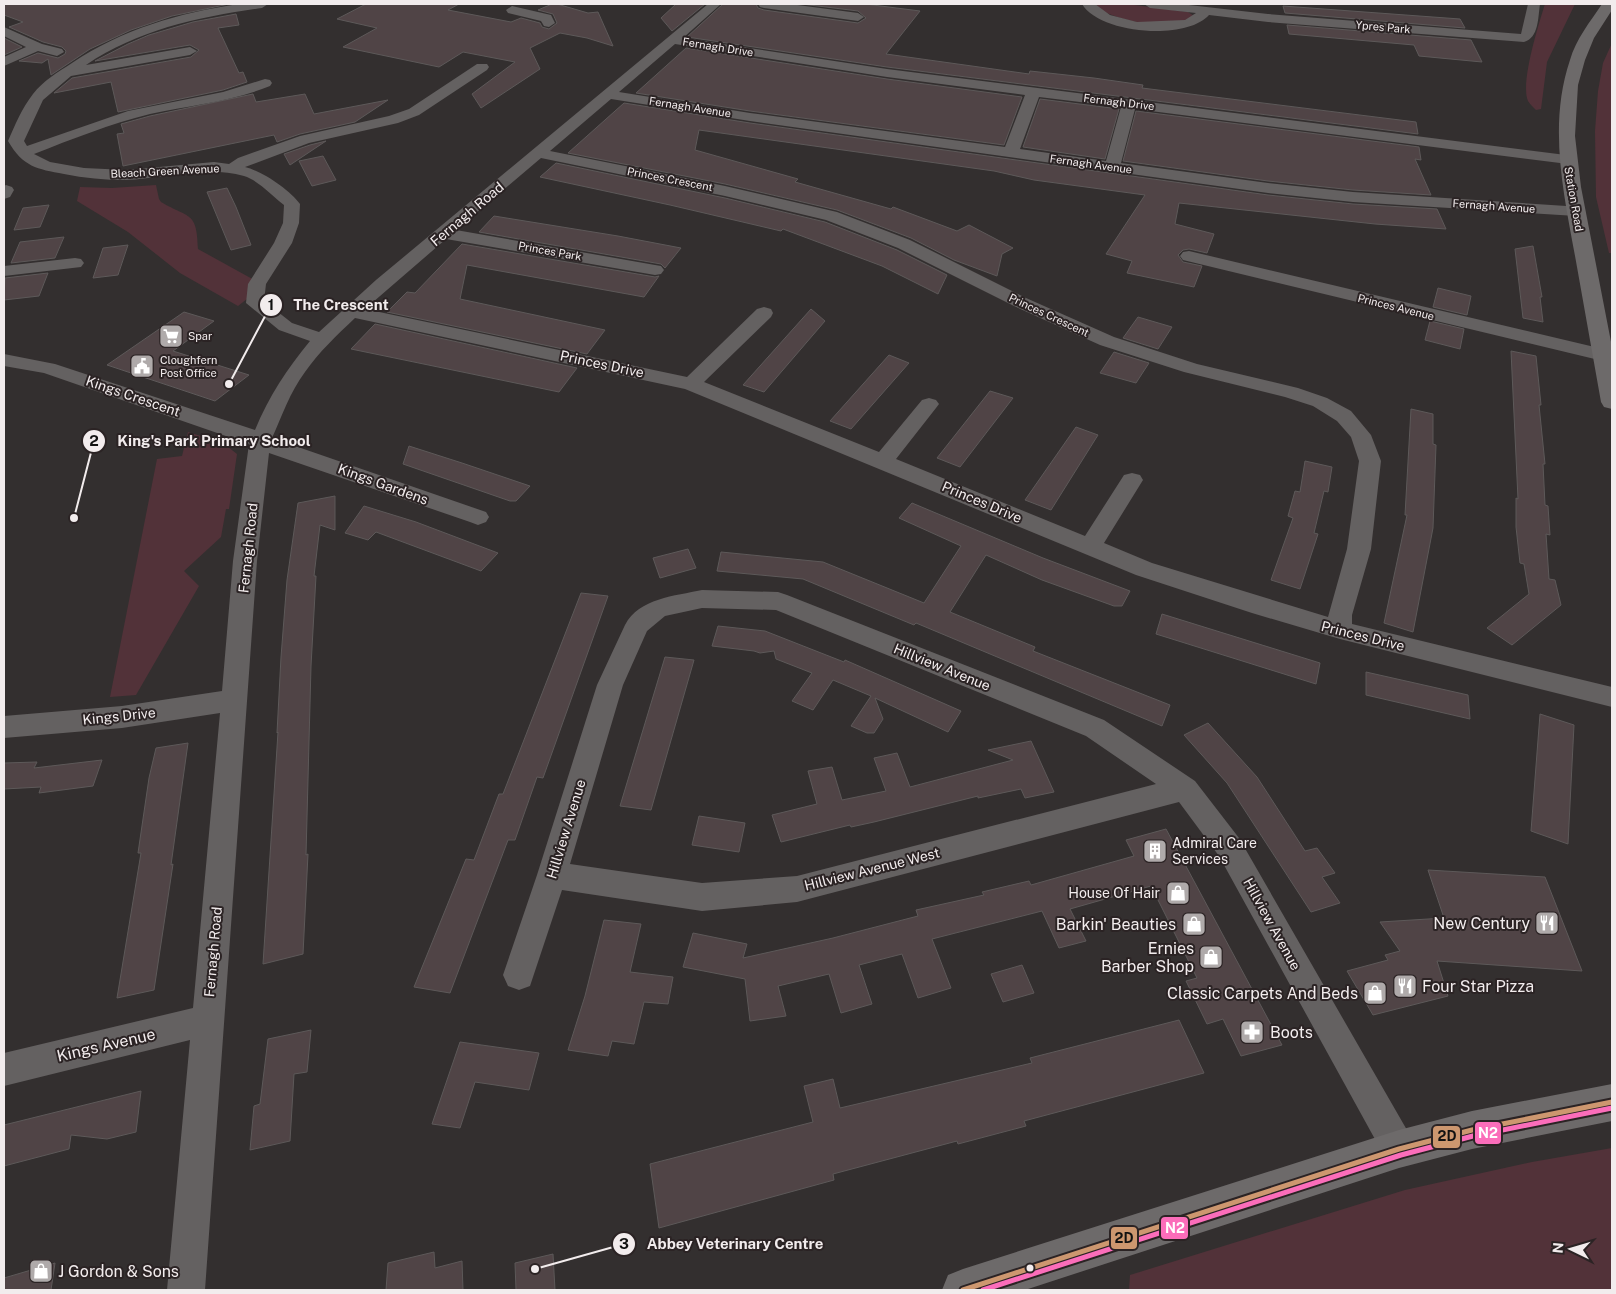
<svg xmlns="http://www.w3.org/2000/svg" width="1616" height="1294" font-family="'Public Sans',sans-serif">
<rect width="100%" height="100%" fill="#332f2f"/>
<path fill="#523239" d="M1095,4H1127L1188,12L1194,16C1173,35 1116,20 1095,7Z
M1545,4H1575L1547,62L1541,109L1536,110C1534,108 1530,104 1528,101C1520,83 1539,23 1545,4Z
M1612,43V253H1609L1596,197L1595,131L1598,91L1603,63Z
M156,185L159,199L161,202C190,219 197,211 198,249L256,281L252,295L238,306L180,273L128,232L77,201L80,187L112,188Z
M188,432L223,443L237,454L229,509H226L221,537L184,571L199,586L136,695L110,697L157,459L182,456Z
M1612,1148V1290H1129L1130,1275L1405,1190L1532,1162Z"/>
<path fill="#504446" stroke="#5d5959" d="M4,4H229L172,16L131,30L90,49L51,75L48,59L42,63L19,61L38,53L58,58L65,54L66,51L62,47L43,42L9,27L23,22L4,15Z
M366,4H459L448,10L511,22L521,18L540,23L542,27L549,29L557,23L553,14L538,10L552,4H557L588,13L598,12L613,46L587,38L560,33L530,48L540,69L481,108L472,94L515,62L463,52L439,67L343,47L377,28L337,19Z
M676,4H705L672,31L661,18Z
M723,4H756L758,8L764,10L858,23L866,18L858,11L802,4H865L920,11L886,54L1029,74L1030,71L1094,78L1143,85L1142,88L1416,122L1418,134L887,67L687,37Z
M1283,6L1460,19L1465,28L1285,13Z
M236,14L239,25L218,28L239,73L243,72L247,82L223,90L118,112L111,82L54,93L72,78L191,57L199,50L190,45L95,61L128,44L149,35L193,22Z
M1287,25L1471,40L1482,62L1419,56L1414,45L1289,34Z
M4,38L22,47L4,55Z
M686,48L887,79L1022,97L1004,145L750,111L636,93Z
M253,94L256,102L305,94L314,114L388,100L355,122L300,134L277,142L274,135L123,166L117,134L124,133L121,124L150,116Z
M1040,99L1119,109L1105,159L1023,147Z
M624,103L750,123L1268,195L1353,204L1437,209L1446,229L1375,224L1179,203L1175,224L1214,234L1207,253L1189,249L1183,250L1178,255L1183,262L1202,266L1194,287L1127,273L1132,261L1106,254L1145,195L1034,180L994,171L699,130L695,150L798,179L795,182L891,209L893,207L957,231L969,225L1013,248L1002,254L997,276L954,260L911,238L837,210L725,184L568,153Z
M1136,111L1419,147L1421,160L1415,159L1431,195L1353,190L1268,181L1123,161Z
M326,141L290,165L284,154L310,145Z
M323,156L336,180L312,186L299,161Z
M556,163L725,198L825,222L897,250L947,275L938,294L882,266L783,229L781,231L670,205L540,177Z
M227,188L236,207L251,245L231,250L207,192Z
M49,205L40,227L14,230L23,208Z
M494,216L618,236L681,248L665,268L661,264L479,232Z
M64,237L55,258L11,263L20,242Z
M462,244L655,277L659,276L644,297L467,265L460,299L605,330L587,354L387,312L407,292L415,293Z
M128,245L118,275L93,278L103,248Z
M1533,246L1542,297H1540L1543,322L1523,318L1515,249Z
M48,273L39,296L4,300L5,278Z
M1438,288L1471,296L1467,315L1433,307Z
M811,309L825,321L764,392L743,385Z
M184,312L214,321L173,351L249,375L215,401L107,365Z
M1138,317L1172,327L1158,349L1123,338Z
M1430,321L1464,329L1460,349L1425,340Z
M375,324L577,368L559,392L351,349Z
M1511,351L1536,356L1541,405H1539L1545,464H1543L1545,505L1548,506L1550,535L1546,534L1549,579L1555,580L1561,605L1512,645L1487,628L1529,594L1524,564L1520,563L1516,527V498L1518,499Z
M1114,352L1149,363L1136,383L1100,373Z
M889,355L909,363L851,429L830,421Z
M990,391L1013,398L960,467L937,458Z
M1411,409L1433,414V444L1436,445L1433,528L1413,632L1384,623L1407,515H1405Z
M1076,427L1098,435L1051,510L1025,500Z
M409,446L462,463L530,486L516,501H510L403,464Z
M1305,461L1332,467L1328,492L1324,491L1314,533L1318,534L1300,589L1271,580L1293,518L1288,516L1295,491L1300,492Z
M335,496V530L320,525L314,576H316L311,666L306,855L308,854L303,954L263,964L278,732L277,733L281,657L287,580L298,503Z
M912,503L1043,558L1130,591L1122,606H1114L1042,580L986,555L950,612L1035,647L1033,651L1170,705L1162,726L916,623L914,625L803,579L717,571L721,552L823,562L924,603L961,546L899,518Z
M364,506L416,522L498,553L481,571L376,532L368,540L345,533Z
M688,549L696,568L660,578L653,558Z
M581,593L608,596L543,778L537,777L515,840H508L450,993L414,987L466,859L474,860L499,794H503Z
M1162,614L1320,663L1316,684L1156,634Z
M718,626L765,631L844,662L845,660L961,711L948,732L875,698L883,719L874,733H867L851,726L871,696L833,680L813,710L792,701L812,673L776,659L774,651L760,653L754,651L712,646Z
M665,657L694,660L651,810L620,806Z
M1366,672L1468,695L1470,719L1366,695Z
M1540,714L1574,725L1568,844L1531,831Z
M1208,723L1257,777L1305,851L1317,848L1335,873L1322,877L1340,903L1311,912L1227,783L1184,735Z
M1031,741L1054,792L1025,798L1021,789L978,798V796L874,822L851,827L850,825L781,842L772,815L817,804L808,771L832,767L842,800L886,791L874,758L897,753L910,787L1013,760L988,750Z
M188,743L171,865L173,864L154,990L117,998L141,853H138L149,778L156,748Z
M102,760L93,786L39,793L41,787L4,789V763L37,762L34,768Z
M699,816L745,823L739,852L692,845Z
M1166,829L1282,1045L1241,1056L1223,1019L1207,1024L1186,981L1197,978L1151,886L1070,909L1086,941L1059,948L1042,911L932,939L951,988L918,998L902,954L859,965L872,1004L841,1013L829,974L778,986L786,1016L750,1021L745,979L683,967L693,933L747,944L743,958L833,938L918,916L916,910L984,895L982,892L1029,881L1031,885L1134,856L1126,840Z
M1428,870L1545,877L1582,971L1437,961L1448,996L1373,1015L1347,971L1388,960L1385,955L1400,951L1380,922L1444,918Z
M604,920L641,924L630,972L673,977L668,1004L644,1002L634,1044L612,1041L608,1056L568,1050L585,996Z
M1022,965L1034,993L1003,1002L991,974Z
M1179,1020L1204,1073L1024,1121L1026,1126L958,1144L957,1141L833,1174L834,1180L659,1228L650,1164L813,1122L804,1086L833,1079L840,1108L1032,1063L1030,1058Z
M311,1030L307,1072L294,1074L290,1141L250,1150L254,1106L260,1104L268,1039Z
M460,1042L539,1053L529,1090L475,1082L460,1128L432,1124Z
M141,1091L136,1132L107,1139L71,1135L69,1149L4,1166V1125Z
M434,1252L435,1268L462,1261L463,1290H386L388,1263Z
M553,1254L555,1290H516L515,1263Z
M55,1263L51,1290H4V1278Z"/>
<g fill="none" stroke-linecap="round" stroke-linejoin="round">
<path fill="#646161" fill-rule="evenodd" d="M239,4H268L262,8C199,17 140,29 86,65L190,47L197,51L190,55L71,76L43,100L24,141L27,146L128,111L223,92L265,79L270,80L272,83L270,86C231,102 191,105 150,114C110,124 72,139 34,154L50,162L84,168L126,170L214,162L229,164L238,158L300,136L389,116L409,109L477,64H487L489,67L487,70L419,115L398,123L309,143L245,167C262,171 290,190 300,204L299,223L292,243L266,284L264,301L292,323L319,332L376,280L708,4H721L683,38L887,69L1574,156L1576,159L1574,162L1568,164L1135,109L1121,163L1268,183L1353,192L1582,207L1584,211L1582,215L1576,216L1353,202L1268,193L750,121L611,99L550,151L725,186L837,212L910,240L1026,298L1114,337L1197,364L1298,388L1327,398L1351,411L1371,435L1381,461L1371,549L1352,615V624L1612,687V707L1340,639L1252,613L1136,575L685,389L355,318C337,335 319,352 305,372C290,392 282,416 272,438L486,512L489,517L486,522L478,525L470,522L269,453L257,561L205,1290H167L190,1040L4,1086V1053L193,1008L220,713L122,728L4,738V716L122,706L222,691L233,561L249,444L44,373L4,366V354L55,364L255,430C269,396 287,369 310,341L279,330L246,303L248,284L274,243L283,223L284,205C272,196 258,180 244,176C205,165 164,179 125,180C105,180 84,178 64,174C37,169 23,167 8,141C15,125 22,108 33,94C43,81 58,72 72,63C123,29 178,13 239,4ZM675,44L887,77L1025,95L1005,147L750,113L619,92ZM1039,97L1121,107L1106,161L1020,149ZM541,158L725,196L826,220L898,248L1014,306L1100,345L1184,372L1285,397L1313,406L1337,421L1351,437L1359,461L1347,549L1328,617L1152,563L1104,543L1143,480L1140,475L1132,473L1124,475L1085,536L896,459L936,408L939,404L936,400L929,398L922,400L879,452L704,382L771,317L773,313L771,309L764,307L757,309L687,377L365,309L446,239L655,275L661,274L664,270L661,266L655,265L456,230Z
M758,4H790L858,13L864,17L858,21L764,8L760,7Z
M1082,4H1095L1110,15L1137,22L1185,20L1196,13L1150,8L1144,4H1180L1268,14L1521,34L1528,4H1540C1538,17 1539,38 1524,42L1268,22L1209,15C1186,41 1100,34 1082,4Z
M512,6L551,15L555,23L549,27L544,26L541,21L508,13L506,10Z
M4,27L42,44L62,49L64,52L57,56L38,51L4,66V57L26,47L4,36Z
M6,185L12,187L14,190L10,197L4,199V186Z
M1189,251L1603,349L1610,351L1612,356L1610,359L1603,361L1183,260L1180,256L1183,252Z
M75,258L81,259L84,263L81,267L4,276V266Z
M702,590L778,592L787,595L1104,720L1195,781L1239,838L1411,1137L1416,1149L1411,1161L1399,1166L1387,1161L1219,856L1179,802L797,902L702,911L562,890L530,986L519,990L508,986L503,975L537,875L597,685L625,625C639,598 675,596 702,590ZM702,608L776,610L1086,736L1156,784L797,876L702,883L570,864L623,685L647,631L665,616Z"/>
<path fill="#6d6a6a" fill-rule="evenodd" d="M1602,4H1612V10L1594,38L1585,60L1578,85L1575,136L1581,187L1612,347V409L1604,407L1601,402C1593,357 1585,312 1577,267C1565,199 1547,128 1570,60C1576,39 1590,22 1602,4Z
M1612,1084V1121L1472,1149L1399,1168L1025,1290H942L948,1275L963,1269L1399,1130L1472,1111Z"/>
<g stroke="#2b2324" stroke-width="9">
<path id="bus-1" d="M963,1290L1399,1149L1472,1130L1612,1102"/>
</g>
<g stroke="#2b2324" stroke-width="9">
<path id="bus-2" d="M983,1290L1401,1155L1473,1136L1612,1108"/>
</g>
<use href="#bus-1" stroke="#cd976f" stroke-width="5"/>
<use href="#bus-2" stroke="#fb6dba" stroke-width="5"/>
</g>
<defs>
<g id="supermarket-square" transform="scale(1.25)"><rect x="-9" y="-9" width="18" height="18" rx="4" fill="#afaaaa" stroke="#2b2324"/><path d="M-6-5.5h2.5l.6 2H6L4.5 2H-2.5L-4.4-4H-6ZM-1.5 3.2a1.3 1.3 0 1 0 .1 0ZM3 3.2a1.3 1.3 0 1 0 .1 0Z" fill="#fff"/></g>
<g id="civic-square" transform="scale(1.25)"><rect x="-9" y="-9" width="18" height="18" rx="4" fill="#afaaaa" stroke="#2b2324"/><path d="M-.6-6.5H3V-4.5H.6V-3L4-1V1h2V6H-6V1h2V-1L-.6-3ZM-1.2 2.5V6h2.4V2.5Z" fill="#fff"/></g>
<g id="building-square" transform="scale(1.25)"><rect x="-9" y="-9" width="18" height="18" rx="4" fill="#afaaaa" stroke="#2b2324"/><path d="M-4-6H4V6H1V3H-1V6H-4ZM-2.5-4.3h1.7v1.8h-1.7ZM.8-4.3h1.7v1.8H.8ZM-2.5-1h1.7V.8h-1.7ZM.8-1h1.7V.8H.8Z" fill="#fff"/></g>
<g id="shop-square" transform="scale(1.25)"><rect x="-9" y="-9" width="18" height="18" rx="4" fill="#afaaaa" stroke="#2b2324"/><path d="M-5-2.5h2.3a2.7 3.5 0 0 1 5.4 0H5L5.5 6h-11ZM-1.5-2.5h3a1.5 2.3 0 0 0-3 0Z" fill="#fff"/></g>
<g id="restaurant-square" transform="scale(1.25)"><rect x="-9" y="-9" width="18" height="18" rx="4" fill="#afaaaa" stroke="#2b2324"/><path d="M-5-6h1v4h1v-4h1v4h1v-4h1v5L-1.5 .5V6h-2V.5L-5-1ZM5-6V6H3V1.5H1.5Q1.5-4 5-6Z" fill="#fff"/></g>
<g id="pharmacy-square" transform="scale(1.25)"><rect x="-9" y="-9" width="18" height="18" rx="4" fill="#afaaaa" stroke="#2b2324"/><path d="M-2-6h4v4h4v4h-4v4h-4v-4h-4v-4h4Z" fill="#fff"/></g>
</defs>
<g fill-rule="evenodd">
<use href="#supermarket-square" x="171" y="336"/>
<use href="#civic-square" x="142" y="366"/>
<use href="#building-square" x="1155" y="851"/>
<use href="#shop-square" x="1178" y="893"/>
<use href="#restaurant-square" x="1547" y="923"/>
<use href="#shop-square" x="1194" y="924"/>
<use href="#shop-square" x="1211" y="957"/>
<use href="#restaurant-square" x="1405" y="986"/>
<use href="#shop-square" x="1375" y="993"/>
<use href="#pharmacy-square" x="1252" y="1032"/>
<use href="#shop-square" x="41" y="1271"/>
</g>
<circle fill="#f2eced" stroke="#2b2324" stroke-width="2" cx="1030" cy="1268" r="4.5"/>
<g text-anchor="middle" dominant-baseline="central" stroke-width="4" stroke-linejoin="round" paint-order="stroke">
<g font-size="11" fill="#f2eced" stroke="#2b2324">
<text transform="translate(1383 27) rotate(5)">Ypres Park</text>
<text transform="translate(718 47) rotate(9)">Fernagh Drive</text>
<text transform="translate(1119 102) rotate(7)">Fernagh Drive</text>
<text transform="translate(690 107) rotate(9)">Fernagh Avenue</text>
<text transform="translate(1091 164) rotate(8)">Fernagh Avenue</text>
<text transform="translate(165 171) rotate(-3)">Bleach Green Avenue</text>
<text transform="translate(670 179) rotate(11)">Princes Crescent</text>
<text transform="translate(1574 199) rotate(80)">Station Road</text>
<text transform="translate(1494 206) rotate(4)">Fernagh Avenue</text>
<text transform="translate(550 251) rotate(10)">Princes Park</text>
<text transform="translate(1396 307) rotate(14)">Princes Avenue</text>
<text transform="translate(1049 315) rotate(25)">Princes Crescent</text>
</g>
<g font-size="11" fill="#f2eced" stroke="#2b2324" text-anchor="start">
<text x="188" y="336">Spar</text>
<text x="160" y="360">Cloughfern<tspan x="160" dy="13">Post Office</tspan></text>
</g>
<g font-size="14" fill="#f2eced" stroke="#2b2324">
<text transform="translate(467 214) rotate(-40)">Fernagh Road</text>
<text transform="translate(602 364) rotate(12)">Princes Drive</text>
<text transform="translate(133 396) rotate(19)">Kings Crescent</text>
<text transform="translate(383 484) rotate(20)">Kings Gardens</text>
<text transform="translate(982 502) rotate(23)">Princes Drive</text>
<text transform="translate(248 548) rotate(-84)">Fernagh Road</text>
<text transform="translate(1363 636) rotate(14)">Princes Drive</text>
<text transform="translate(942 667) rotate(22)">Hillview Avenue</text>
<text transform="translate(119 716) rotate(-6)">Kings Drive</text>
<text transform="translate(566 829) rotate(-73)">Hillview Avenue</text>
<text transform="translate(872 869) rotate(-14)">Hillview Avenue West</text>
<text transform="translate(1272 924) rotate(61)">Hillview Avenue</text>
<text transform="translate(213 952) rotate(-85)">Fernagh Road</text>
</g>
<g font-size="14" fill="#f2eced" stroke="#2b2324" text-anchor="start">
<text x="1172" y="843">Admiral Care<tspan x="1172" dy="16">Services</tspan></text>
<text x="1160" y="893" text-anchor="end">House Of Hair</text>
</g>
<g font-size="16" fill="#f2eced" stroke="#2b2324" text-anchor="end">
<text x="1530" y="923">New Century</text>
<text x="1176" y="924">Barkin' Beauties</text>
<text x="1194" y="948">Ernies<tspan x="1194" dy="18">Barber Shop</tspan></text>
<text x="1422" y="986" text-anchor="start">Four Star Pizza</text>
<text x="1358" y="993">Classic Carpets And Beds</text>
<text x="1270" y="1032" text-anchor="start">Boots</text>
<text x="58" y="1271" text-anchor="start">J Gordon &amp; Sons</text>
</g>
<g font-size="16" fill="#f2eced" stroke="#2b2324">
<text transform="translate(106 1045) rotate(-13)">Kings Avenue</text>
</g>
</g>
<path fill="none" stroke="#f2eced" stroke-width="2" d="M229 384L271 305M74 518L94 441M535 1269L624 1244"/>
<g fill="#f2eced" stroke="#2b2324" stroke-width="2">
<circle cx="229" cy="384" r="5"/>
<circle cx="74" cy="518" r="5"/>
<circle cx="535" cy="1269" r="5"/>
<circle cx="271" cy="305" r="12"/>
<circle cx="94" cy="441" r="12"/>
<circle cx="624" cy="1244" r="12"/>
</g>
<g font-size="15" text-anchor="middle" font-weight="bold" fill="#111">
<text x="271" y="310">1</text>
<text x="94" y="446">2</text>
<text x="624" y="1249">3</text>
</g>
<g font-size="15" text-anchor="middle" font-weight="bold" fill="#f2eced" stroke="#2b2324" stroke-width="4" stroke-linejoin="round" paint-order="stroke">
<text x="341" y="310">The Crescent</text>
<text x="214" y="446">King's Park Primary School</text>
<text x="735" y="1249">Abbey Veterinary Centre</text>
</g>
<g stroke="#2b2324" stroke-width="2">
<rect x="1474" y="1121" width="28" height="24" rx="5" fill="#fb6dba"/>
<rect x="1432" y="1125" width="29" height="24" rx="5" fill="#cd976f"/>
<rect x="1160" y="1216" width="29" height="24" rx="5" fill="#fb6dba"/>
<rect x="1110" y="1226" width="28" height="24" rx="5" fill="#cd976f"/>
</g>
<g font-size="14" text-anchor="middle" font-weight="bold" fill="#fff">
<text x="1488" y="1138">N2</text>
<text x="1175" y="1233">N2</text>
</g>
<g font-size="14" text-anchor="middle" font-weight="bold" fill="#111">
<text x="1447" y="1141">2D</text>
<text x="1124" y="1243">2D</text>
</g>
<rect width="1616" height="1294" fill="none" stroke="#f2eced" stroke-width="10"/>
<g transform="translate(1571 1249) rotate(275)" stroke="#2b2324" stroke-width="4" paint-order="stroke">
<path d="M0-4L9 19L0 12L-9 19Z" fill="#f2eced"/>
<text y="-8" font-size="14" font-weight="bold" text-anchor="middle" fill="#f2eced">N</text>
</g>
</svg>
